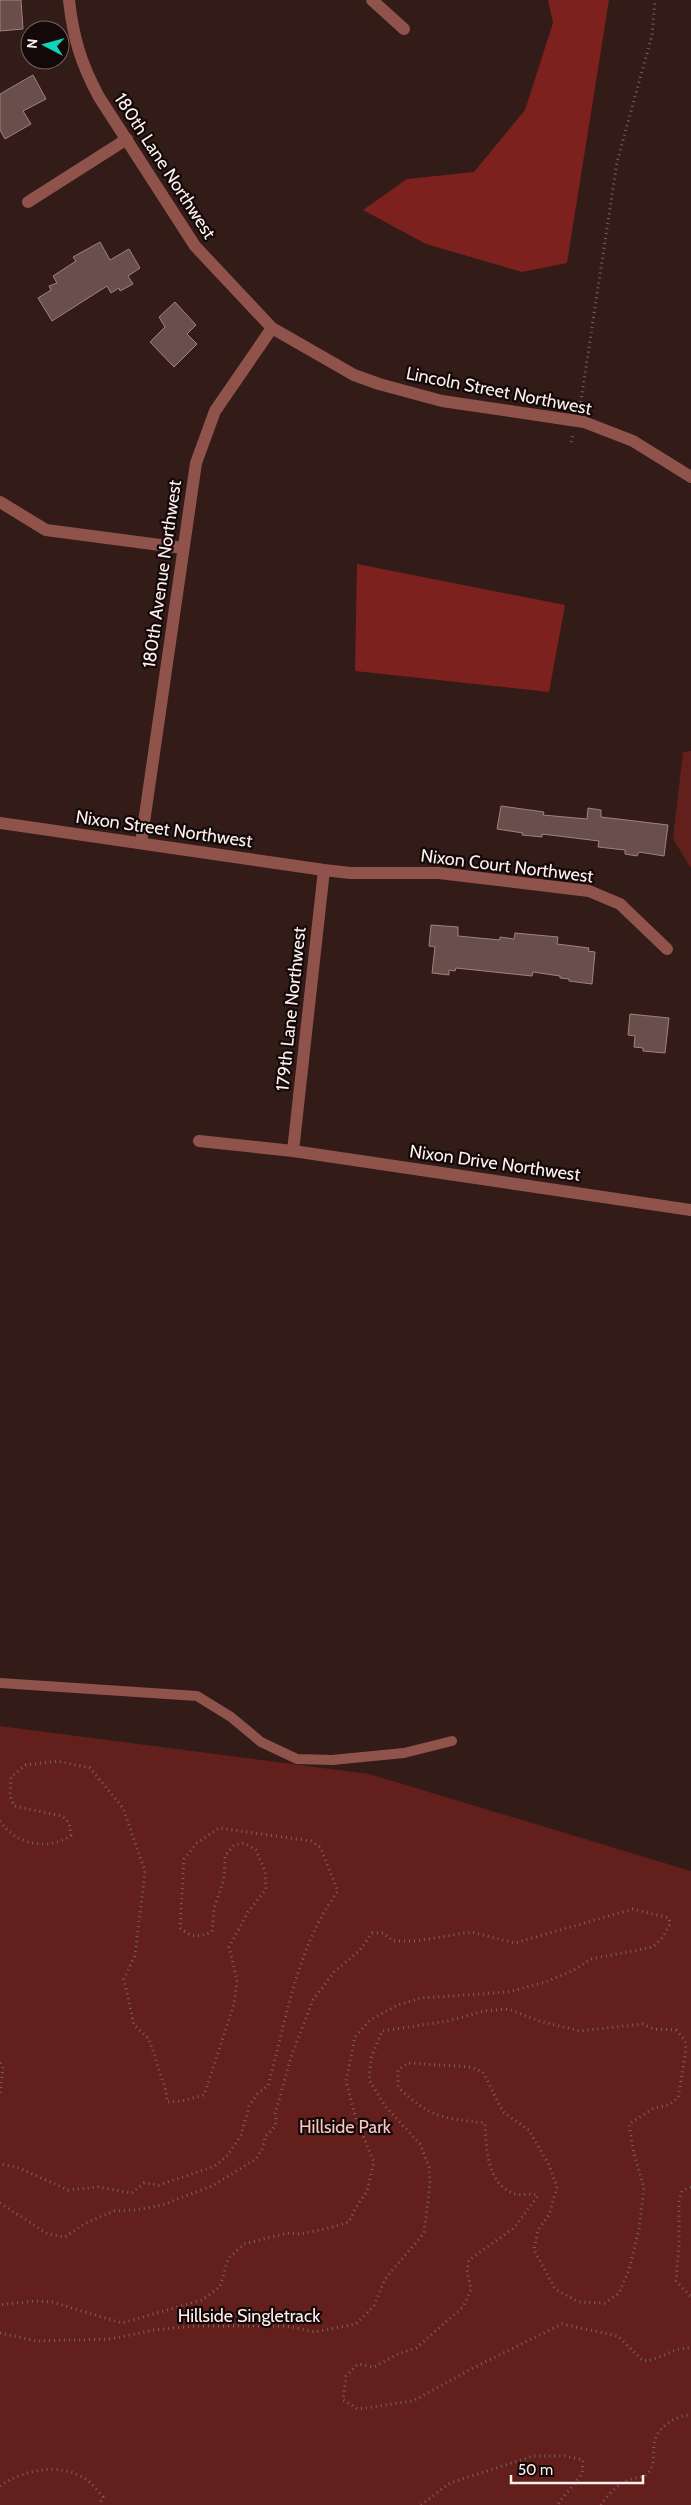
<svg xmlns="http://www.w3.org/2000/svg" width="691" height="2505" font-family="Cabin,sans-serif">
<rect width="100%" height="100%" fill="#331b18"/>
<path fill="#631f1b" d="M691,751V868L673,839L683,752Z
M0,1726L369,1774L691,1871V2505H0Z"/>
<path fill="#7c211e" d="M548,0H609L567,263L522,272L426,244L363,210L407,179L474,172L525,110L553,23Z
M357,564L565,605L549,692L355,671Z"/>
<path fill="#6a4e4b" stroke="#a1827e" d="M0,0H21L23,29L0,31Z
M33,75L46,99L23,111L31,124L5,139L0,130V94Z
M100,242L110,260L129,249L140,268L128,276L133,284L120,291L119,288L111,293L107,286L52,321L38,298L51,290L49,286L57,283L53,276L76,261L73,257Z
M175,302L196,325L187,334L197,344L174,367L150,342L165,327L159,317Z
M501,806L544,812L543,815L587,819L588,808L601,810V817L668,825L664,856L639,852L637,856L625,854V850L598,847L599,841L542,834V837L522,835L523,833L497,829Z
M431,925L458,927V936L500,940V937L514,939L515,933L558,937L557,944L589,948L588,951L595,952L592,984L569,981V979L560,978V976L533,972L532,976L456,968L455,971L449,970V975L432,973L435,947L429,946Z
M630,1014L669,1018L665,1053L643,1051V1048L634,1047L635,1036L628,1035Z"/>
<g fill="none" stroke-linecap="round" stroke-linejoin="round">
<path stroke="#786361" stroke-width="3" stroke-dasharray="1 4" stroke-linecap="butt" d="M580,407L617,162L652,35L655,0
M571,442L573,435
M0,1821C14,1844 49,1852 71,1835L69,1823L62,1816L14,1806L10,1796L11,1777L26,1765L57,1761L90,1768L123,1808L145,1871L135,1955L124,1979L134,2025L149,2039L166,2091L167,2102L182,2101L204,2095L234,2004L237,1980L229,1947L248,1912L266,1889L265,1871L256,1850L244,1843L234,1845L225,1856L224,1879L214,1909L212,1932C198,1937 192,1938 180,1928L184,1859L197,1843L219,1828L311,1841L320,1847L338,1891C297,1946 286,2020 268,2086L258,2093L249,2106L241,2135L228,2155L215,2166L159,2185L144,2183L132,2193L98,2187L68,2190L19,2168L0,2164
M0,2063L3,2067L0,2094
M691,2187L682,2191L679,2200V2245L676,2281L691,2297
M0,2203L48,2234L65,2237L86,2223L114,2211L136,2210L162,2205L212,2186L256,2159L262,2150L265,2136C273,2130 278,2125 275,2114L292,2054L313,2000L334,1972L360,1950L372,1933H383L393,1941H416L471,1932L515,1943L633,1909L669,1918L670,1924L663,1937L653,1947L591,1959L572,1971L546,1982L508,1992L421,1998L398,2005L370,2020L355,2037L346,2081L356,2119L374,2162L367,2191L355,2209L349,2222L329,2228L300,2234L287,2233L244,2244L228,2259L220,2287L202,2300L122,2323L52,2302L34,2301L0,2305
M0,2333L36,2341L110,2339L154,2330L195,2326H287L315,2332L356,2324L374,2306L385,2279L424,2233L430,2183L429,2167L420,2144L386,2107L369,2080L371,2058L382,2031L448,2021L484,2011L508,2009L539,2021L580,2031L643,2024L653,2029L676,2030L685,2040L686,2050L678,2098L669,2105L654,2108L629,2124L634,2154L644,2187L639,2229L629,2270L619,2293L605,2303L579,2302L555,2289L534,2250L538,2230L549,2215L557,2187L549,2165L529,2130L503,2112L483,2072L471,2067L408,2063L398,2070V2087C430,2118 442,2118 485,2123C486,2148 487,2185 515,2194C522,2196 530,2192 538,2196L514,2228L469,2260L467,2270L471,2290L463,2307L416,2348L398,2354L374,2367L358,2364L346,2376L343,2400L358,2409L413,2401L473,2368L562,2324L618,2336L643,2361C664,2359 670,2348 691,2348
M0,2486C24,2469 62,2462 87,2480C93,2484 98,2492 103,2497L99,2505
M421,2505L450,2483L533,2456H565L583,2460L582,2474L557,2505
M601,2505C605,2497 618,2485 626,2481C634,2476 644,2481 650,2470C656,2461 652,2450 655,2440C659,2426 677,2415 691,2415"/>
<path stroke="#90534c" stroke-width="10" d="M0,1683L197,1696L231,1717L261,1742L297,1759L332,1760L404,1753L452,1741"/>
<path stroke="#90534c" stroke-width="12" d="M69,0C73,37 81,64 99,97L195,246L272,328L354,375L379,384L442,401L584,422L633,441L691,477
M372,0L404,29
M28,202L127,139
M0,502L46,530L183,548
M0,823L324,870L350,873H439L589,891L620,904L667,949
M141,843L196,463L215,411L272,328
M199,1141L293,1151L691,1210
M293,1151L324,870"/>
</g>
<g text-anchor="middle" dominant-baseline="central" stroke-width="4.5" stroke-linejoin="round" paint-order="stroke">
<g font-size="18" fill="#fef0ee" stroke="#130908">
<text transform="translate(165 166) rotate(57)">180th Lane Northwest</text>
<text transform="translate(499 391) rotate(11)">Lincoln Street Northwest</text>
<text transform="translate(162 574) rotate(-82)">180th Avenue Northwest</text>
<text transform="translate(164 829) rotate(8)">Nixon Street Northwest</text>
<text transform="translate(507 866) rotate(7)">Nixon Court Northwest</text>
<text transform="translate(291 1009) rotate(-84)">179th Lane Northwest</text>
<text transform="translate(495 1163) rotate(8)">Nixon Drive Northwest</text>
<text x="249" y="2316">Hillside Singletrack</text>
</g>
<g font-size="18" fill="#fcc7c0" stroke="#130908">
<text x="345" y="2127">Hillside Park</text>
</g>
</g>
<g transform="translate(45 45) rotate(276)"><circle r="24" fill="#130908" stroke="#716564"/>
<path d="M0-4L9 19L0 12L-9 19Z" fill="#0dd5b5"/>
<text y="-8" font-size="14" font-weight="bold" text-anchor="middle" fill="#fef0ee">N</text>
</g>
<path d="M511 2475v8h132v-8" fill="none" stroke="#fef0ee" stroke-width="2.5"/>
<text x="518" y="2475" font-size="15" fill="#fef0ee" stroke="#130908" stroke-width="4" paint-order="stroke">50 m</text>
</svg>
